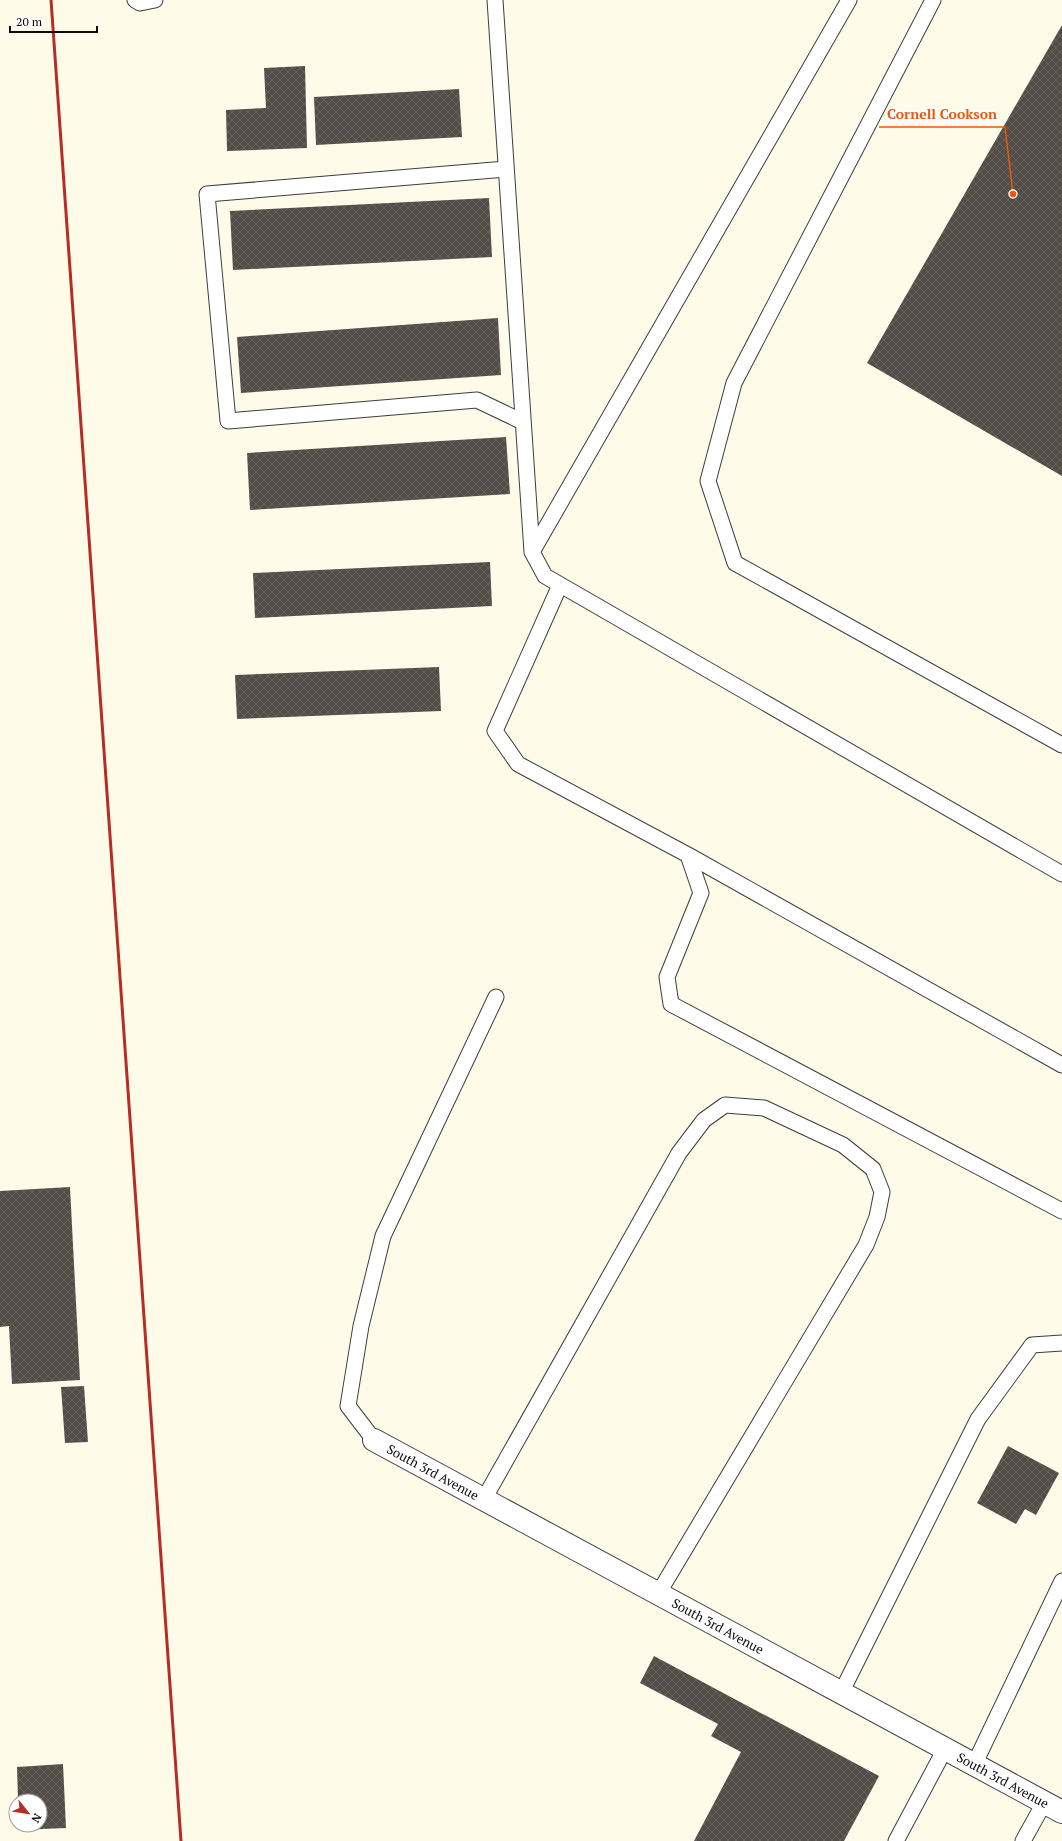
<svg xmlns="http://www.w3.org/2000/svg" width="1062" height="1841" font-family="'PT Serif',serif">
<defs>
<pattern id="building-cross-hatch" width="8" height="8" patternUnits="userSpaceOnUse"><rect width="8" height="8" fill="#534d47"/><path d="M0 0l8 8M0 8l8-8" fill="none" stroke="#67625d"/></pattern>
</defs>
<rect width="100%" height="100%" fill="#fefce8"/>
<path fill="url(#building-cross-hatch)" d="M1062,25V476L867,363Z
M305,66L307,148L227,151L226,110L266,108L264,68Z
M459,89L462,137L316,145L314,97Z
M489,198L492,257L233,270L230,211Z
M498,318L501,375L241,393L237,337Z
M506,437L510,494L250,510L247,453Z
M490,562L492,606L255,618L253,573Z
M439,667L441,711L237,719L235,675Z
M70,1187L80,1380L12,1384L9,1326L0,1327V1191Z
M84,1386L88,1442L65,1443L61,1387Z
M1008,1446L1059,1473L1036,1515L1025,1509L1016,1524L977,1503Z
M654,1656L879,1776L844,1841H694L741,1752L711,1736L718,1724L640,1683Z
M63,1764L66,1828L19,1830V1825H40V1801H18L17,1767Z"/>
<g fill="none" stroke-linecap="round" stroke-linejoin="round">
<g stroke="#3d3d3d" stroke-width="17">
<path id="lane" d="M135,0L140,3L155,0
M495,0L532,552L545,576L1062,874
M933,0L734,383L708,481L735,563L1062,745
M506,169L207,194L228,421L477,400L523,422
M532,552L849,0
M560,585L495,731L518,764L688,855L701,893L667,977L671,1004L1062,1211
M688,855L1062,1065
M374,1440L348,1406L361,1326L383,1236L496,997
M484,1499L679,1153L704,1120L725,1105L764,1108L843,1145L873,1169L882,1192L877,1217L866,1245L658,1594
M841,1693L978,1419L1032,1345L1062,1343
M974,1765L1062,1581
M896,1841L945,1749
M1023,1841L1044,1803"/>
</g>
<g stroke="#3d3d3d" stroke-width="24">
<g id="street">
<path id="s1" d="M374,1440L1062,1812"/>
</g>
</g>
<use href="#lane" stroke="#fff" stroke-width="15"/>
<use href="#street" stroke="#fff" stroke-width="22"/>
<path stroke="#b62c27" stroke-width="3" d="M51,0L181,1841"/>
</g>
<g text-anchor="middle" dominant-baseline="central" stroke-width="4" stroke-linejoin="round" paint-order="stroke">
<g font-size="13" fill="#0a0a0a" stroke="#fff">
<text stroke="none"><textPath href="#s1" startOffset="67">South 3rd Avenue</textPath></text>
<text stroke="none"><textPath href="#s1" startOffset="391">South 3rd Avenue</textPath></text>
<text stroke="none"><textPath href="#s1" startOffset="715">South 3rd Avenue</textPath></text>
</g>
</g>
<path fill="none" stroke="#e8590c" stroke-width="1.5" d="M1013 194L1005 127H879"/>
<circle fill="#e8590c" stroke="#fff" stroke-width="1.5" cx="1013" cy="194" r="4"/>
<g font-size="14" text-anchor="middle" font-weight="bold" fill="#e8590c" stroke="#fff" stroke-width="4" stroke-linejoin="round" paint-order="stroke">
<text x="942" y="119">Cornell Cookson</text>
</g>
<g transform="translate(28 1813) rotate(120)"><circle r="19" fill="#ffffff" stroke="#9d9d9d"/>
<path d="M0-3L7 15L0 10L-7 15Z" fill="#b62c27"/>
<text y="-6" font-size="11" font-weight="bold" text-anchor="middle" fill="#0a0a0a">N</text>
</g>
<path d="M10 26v6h87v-6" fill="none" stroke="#0a0a0a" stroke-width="2"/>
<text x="16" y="26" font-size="12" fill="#0a0a0a" stroke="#ffffff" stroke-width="3" paint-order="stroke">20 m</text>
</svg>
